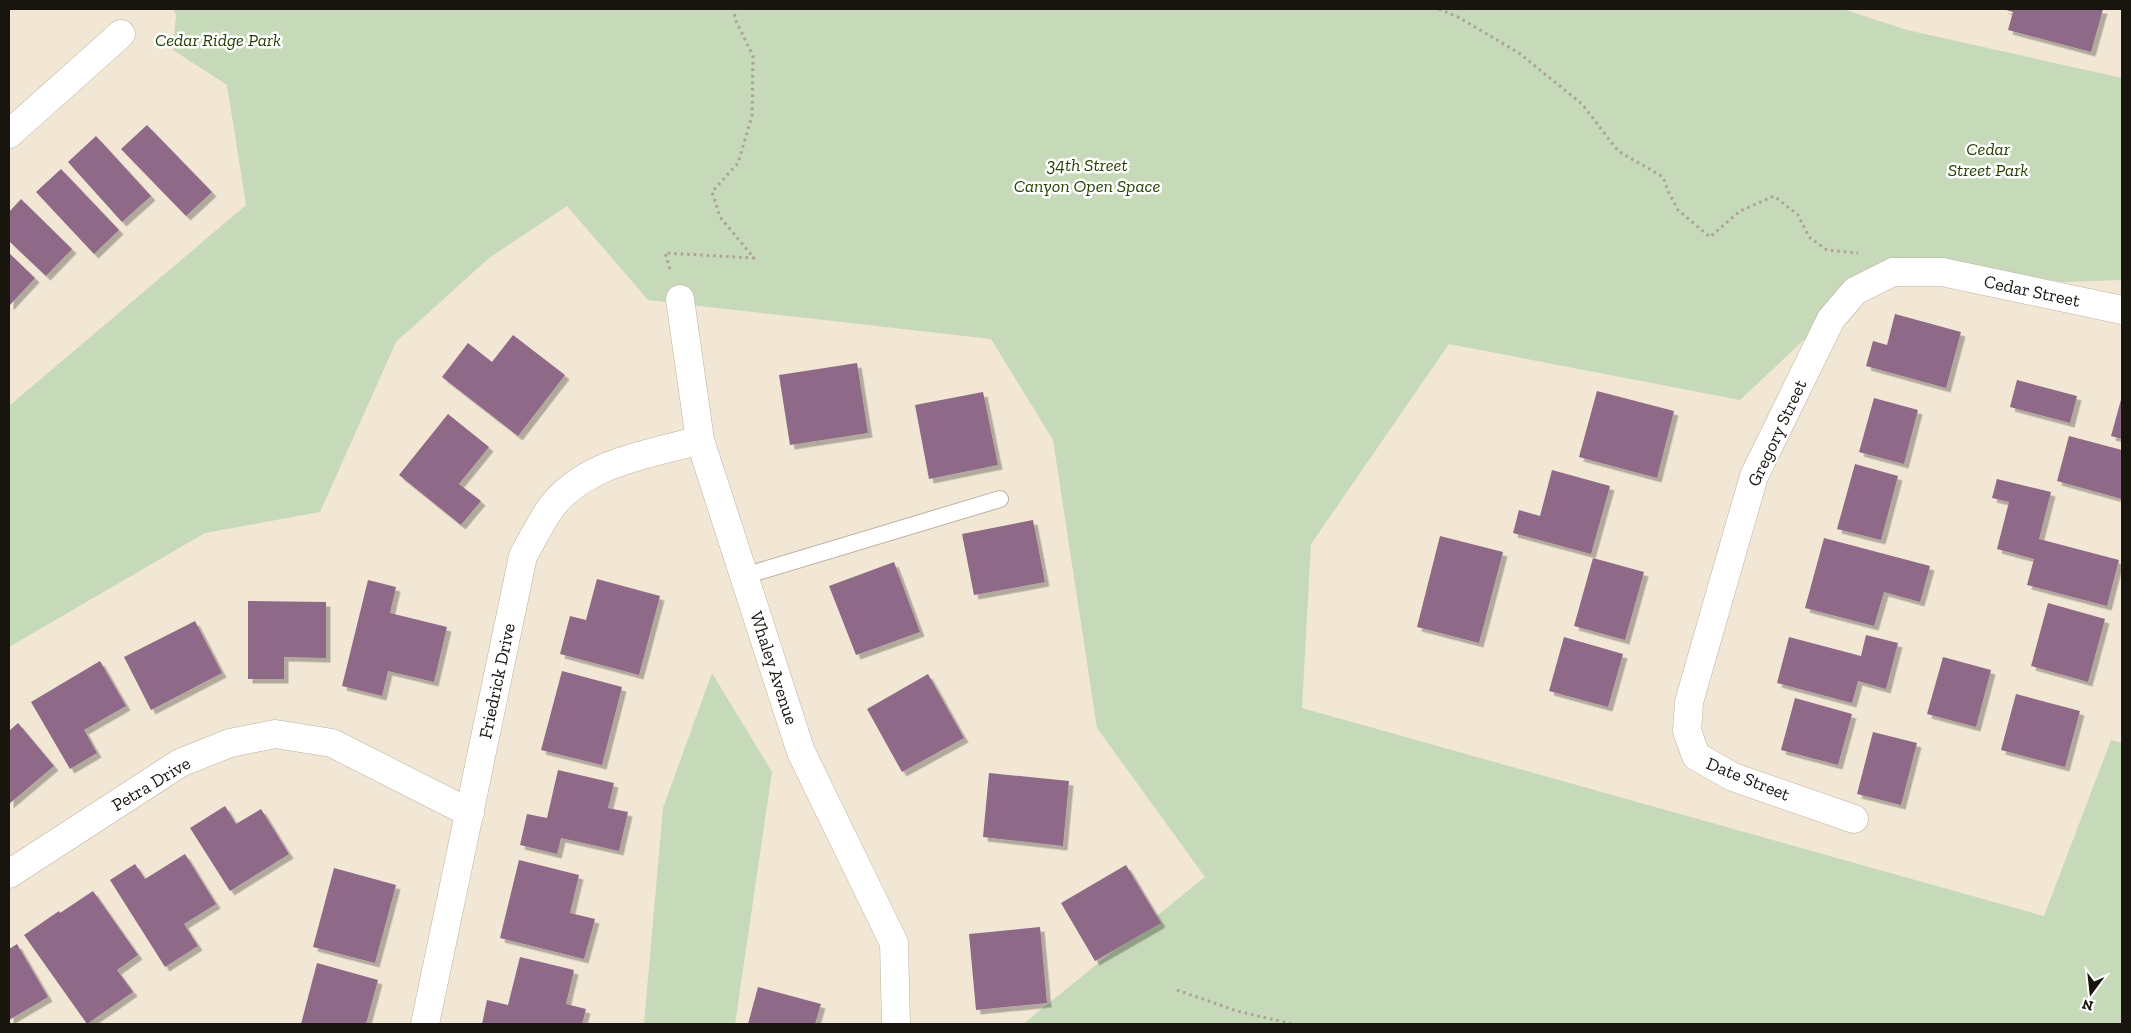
<svg xmlns="http://www.w3.org/2000/svg" width="2131" height="1033" font-family="'Zilla Slab',serif">
<defs>
<filter id="shadow"><feDropShadow dx="4.5" dy="4.5" stdDeviation="0" flood-color="#0004"/></filter>
</defs>
<rect width="100%" height="100%" fill="#f2e7d5"/>
<path fill="#c6d9b8" d="M173,9H1843L1907,30L2122,78V280L2063,282L1922,259L1891,258L1740,400L1449,344L1311,544L1302,708L2044,916L2111,740L2122,743V1024H1023L1205,877L1097,728L1053,440L991,339L648,300L567,206L489,258L396,342L320,512L205,533L9,647V406L246,205L227,85L173,50L176,15Z
M712,673L772,772L735,1024H644L663,808Z"/>
<path fill="#8e6a88" filter="url(#shadow)" d="M2003,9H2103L2091,52L2008,30L2013,12Z
M147,125L212,192L186,216L121,149Z
M96,136L151,196L122,222L68,162Z
M61,169L119,230L94,254L36,192Z
M21,199L72,249L46,276L9,241V212Z
M9,253L35,278L9,306Z
M1895,314L1961,332L1946,388L1866,366L1873,341L1887,345Z
M513,335L565,375L518,436L442,377L468,343L492,362Z
M857,363L868,433L790,445L779,375Z
M2017,380L2077,396L2070,423L2010,407Z
M1597,391L1674,411L1657,478L1579,457Z
M983,392L998,465L929,479L915,405Z
M2122,396V439L2111,436Z
M1874,398L1918,410L1904,464L1859,452Z
M448,414L489,447L459,484L481,501L461,525L399,475Z
M2069,436L2122,450V499L2057,481Z
M1855,464L1898,476L1881,540L1837,529Z
M1552,470L1610,486L1591,554L1513,533L1519,510L1540,516Z
M1997,479L2051,492L2039,539L2119,560L2107,606L2027,585L2034,559L1997,549L2009,502L1992,498Z
M1033,520L1045,582L974,595L962,534Z
M1440,536L1503,552L1479,643L1417,627Z
M1824,538L1930,566L1920,602L1884,592L1874,626L1805,608Z
M1593,558L1644,572L1625,640L1574,626Z
M894,562L920,632L856,655L829,586Z
M597,579L660,596L639,675L560,654L570,616L586,620Z
M368,580L396,587L390,613L447,627L434,682L388,671L382,696L342,686Z
M248,601L326,602V658L284,657V679H248Z
M2048,603L2105,619L2088,682L2031,666Z
M195,621L222,673L151,710L124,657Z
M1866,635L1898,643L1886,689L1858,681L1852,703L1777,683L1789,637L1861,656Z
M1564,637L1623,654L1608,707L1549,691Z
M1943,657L1991,670L1976,727L1927,714Z
M100,661L126,706L84,730L97,753L70,769L31,702Z
M562,671L622,687L602,765L541,750Z
M928,674L964,738L902,772L867,709Z
M2016,694L2080,711L2065,767L2001,750Z
M1795,698L1852,714L1838,765L1781,750Z
M18,723L54,766L9,804V731Z
M1873,732L1917,743L1901,805L1857,794Z
M558,770L614,783L608,808L628,812L619,851L561,838L557,854L520,845L527,814L547,818Z
M989,773L1069,781L1063,846L983,837Z
M225,806L236,824L261,809L289,854L230,891L190,828Z
M185,854L216,904L184,924L198,946L165,967L110,880L135,864L145,879Z
M519,860L579,875L570,913L595,919L584,959L500,938Z
M1126,865L1161,923L1095,961L1061,903Z
M334,868L396,885L375,963L313,947Z
M93,891L138,955L117,970L133,992L87,1024L24,935L59,911L60,913Z
M1040,927L1047,1003L976,1010L969,934Z
M17,944L48,997L9,1020V949Z
M520,957L574,970L566,1004L586,1009L582,1024H482L487,1000L508,1005Z
M317,963L378,980L366,1024H301Z
M758,987L821,1004L815,1024H748Z"/>
<g fill="none" stroke-linecap="round" stroke-linejoin="round">
<g stroke="#bcb1a0" stroke-width="18">
<path id="lane" d="M744,576L1000,499"/>
</g>
<g stroke="#bcb1a0" stroke-width="29">
<path id="street" d="M9,134L121,34
M680,299L700,440L801,752L894,943L896,1024
M1854,819L1733,777L1696,756L1687,731L1689,702L1754,476L1831,319L1855,291L1893,272H1942L2122,310
M9,874L180,763L230,743L275,734L332,743L470,813
M425,1024L523,556C532,540 540,524 550,509C584,462 648,455 700,440"/>
</g>
<path stroke="#aba294" stroke-width="3" stroke-dasharray="2.5 4" stroke-linecap="butt" d="M1439,9L1458,17L1519,53L1582,104L1618,151L1663,177L1669,193L1678,210L1710,237L1740,211L1774,196L1798,215L1809,237L1827,250L1858,253
M670,269L665,253L754,258L720,217L712,192L738,163L752,116L753,56L735,19L734,9
M1177,990L1237,1011L1292,1024"/>
<use href="#lane" stroke="#fff" stroke-width="16"/>
<use href="#street" stroke="#fff" stroke-width="28"/>
</g>
<g text-anchor="middle" dominant-baseline="central" stroke-width="5" stroke-linejoin="round" paint-order="stroke">
<g font-size="18" font-style="italic" fill="#264203" stroke="#fff">
<text x="218" y="40">Cedar Ridge Park</text>
<text x="1988" y="149">Cedar<tspan x="1988" dy="21">Street Park</tspan></text>
<text x="1087" y="165">34th Street<tspan x="1087" dy="21">Canyon Open Space</tspan></text>
</g>
<g font-size="18" fill="#18140e" stroke="#fff">
<text transform="translate(2032 291) rotate(12)">Cedar Street</text>
<text transform="translate(1777 433) rotate(-65)">Gregory Street</text>
<text transform="translate(774 668) rotate(72)">Whaley Avenue</text>
<text transform="translate(497 681) rotate(-78)">Friedrick Drive</text>
<text transform="translate(1748 779) rotate(22)">Date Street</text>
<text transform="translate(151 784) rotate(-31)">Petra Drive</text>
</g>
</g>
<rect width="2131" height="1033" fill="none" stroke="#18140e" stroke-width="20"/>
<g transform="translate(2091 993) rotate(195)" stroke="#ffffff" stroke-width="4" paint-order="stroke">
<path d="M0-4L9 19L0 12L-9 19Z" fill="#18140e"/>
<text y="-8" font-size="14" font-weight="bold" text-anchor="middle" fill="#18140e">N</text>
</g>
</svg>
